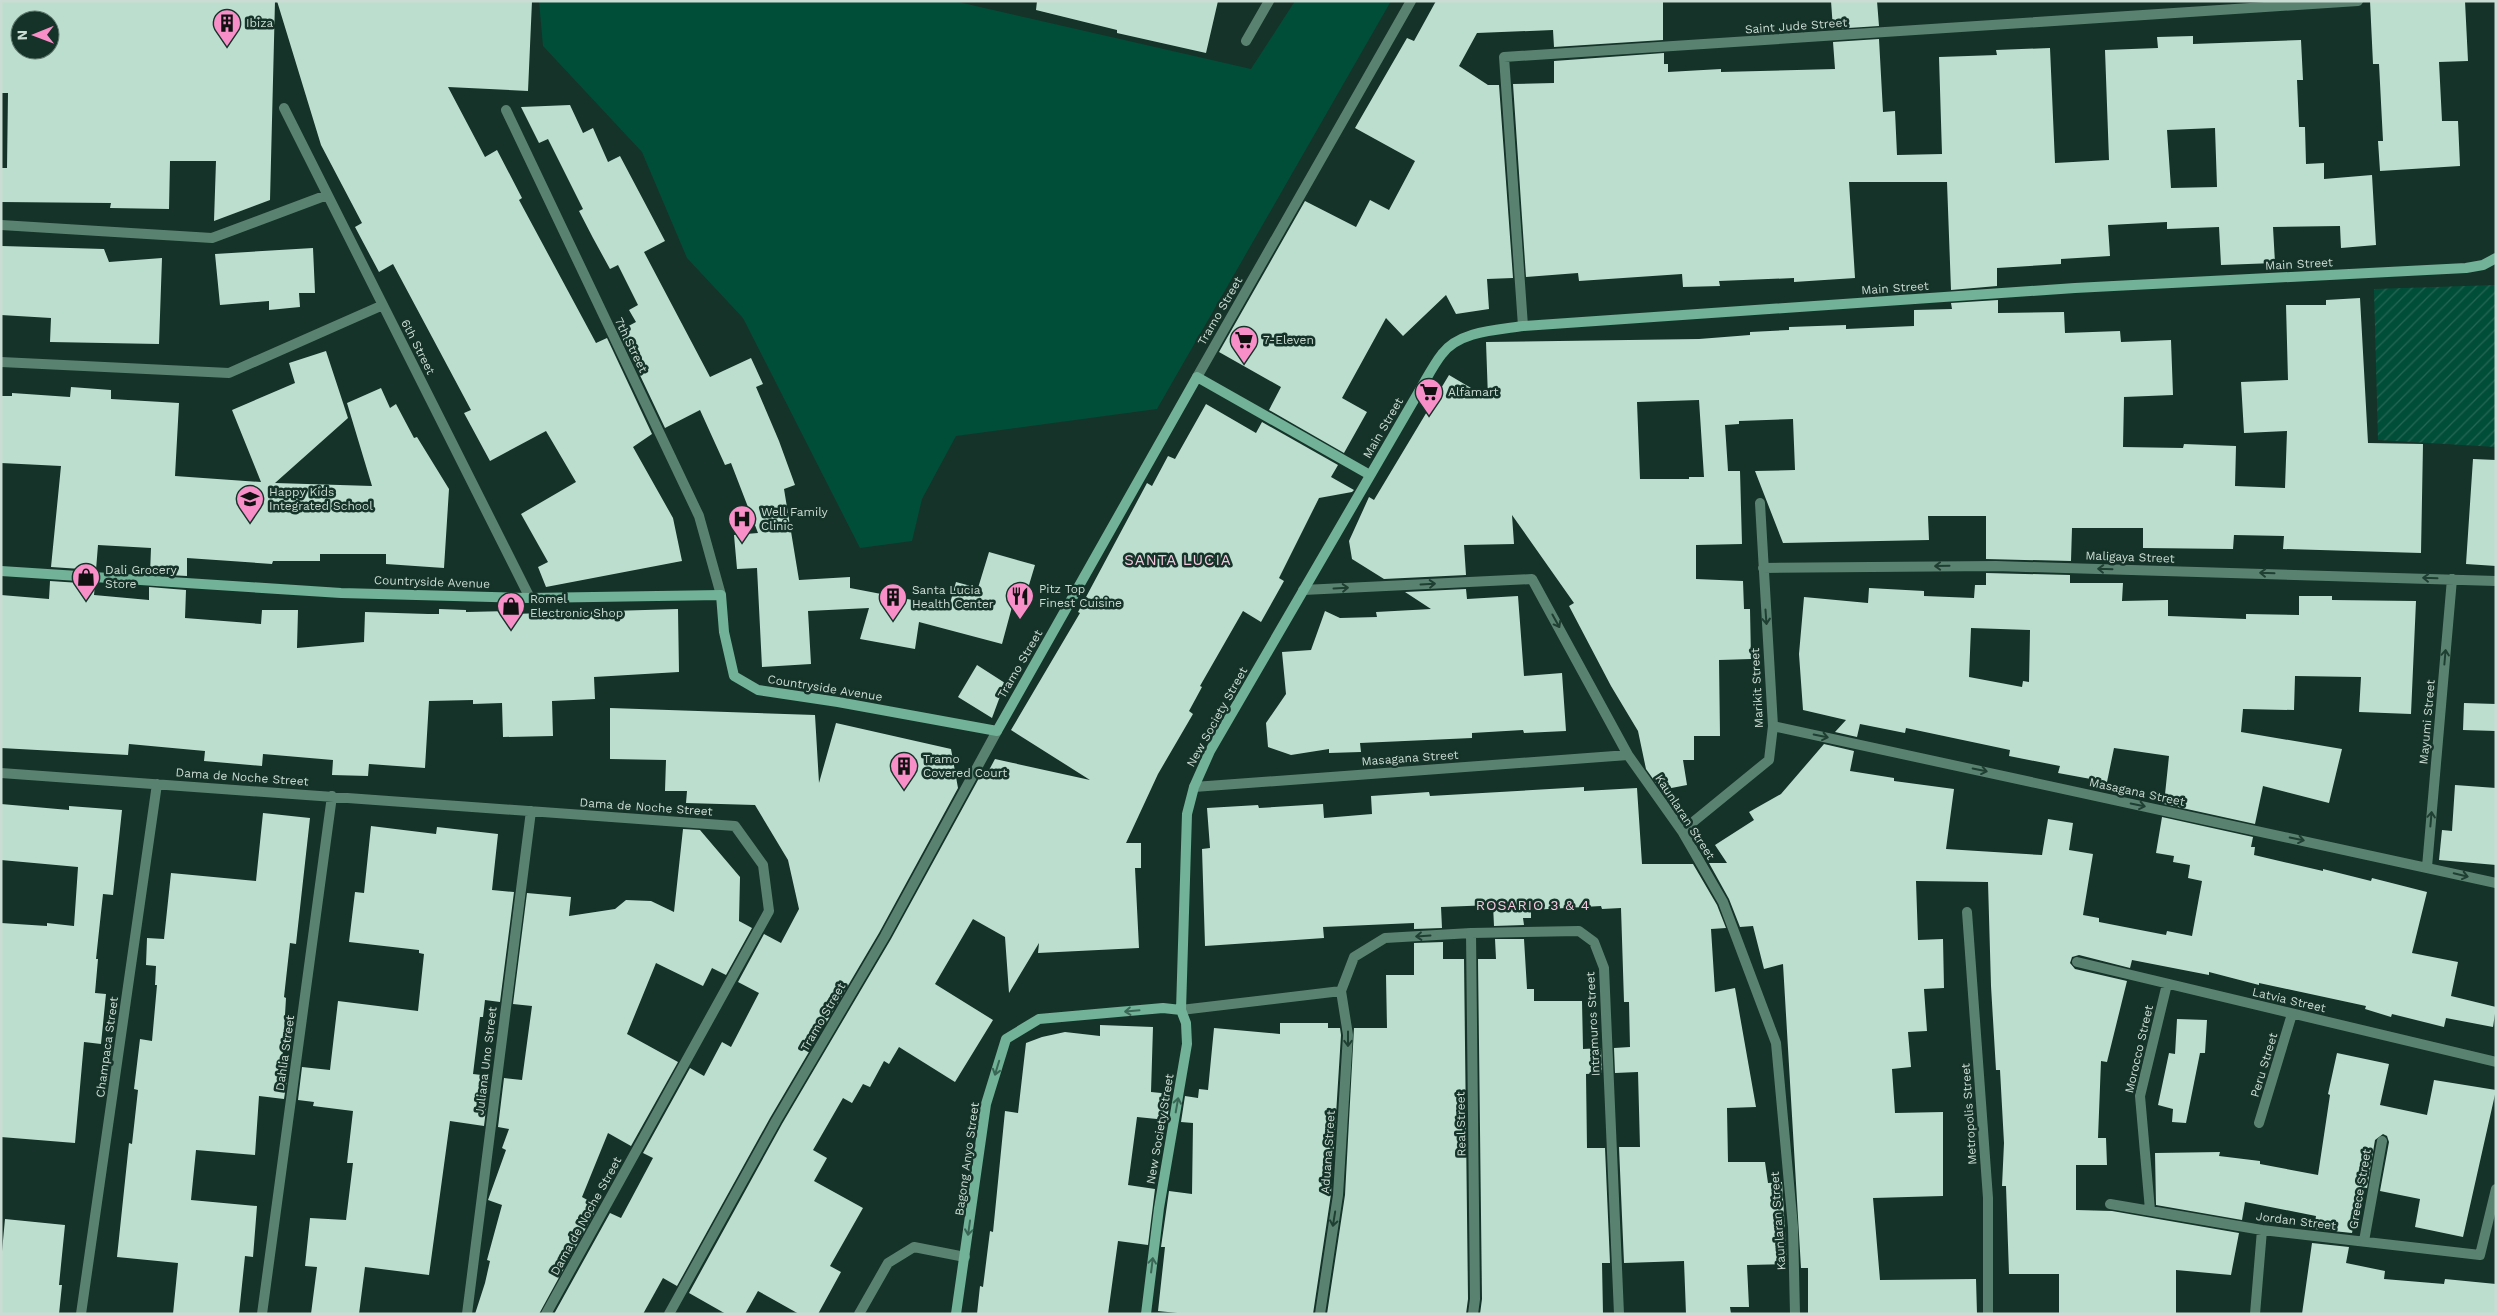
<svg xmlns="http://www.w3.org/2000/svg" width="2497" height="1315" font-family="'Work Sans',sans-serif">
<defs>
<pattern id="garden-furrows" width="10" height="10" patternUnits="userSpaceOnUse" patternTransform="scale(1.25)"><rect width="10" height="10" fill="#014e38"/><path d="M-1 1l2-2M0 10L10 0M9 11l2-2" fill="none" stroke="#256754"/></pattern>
</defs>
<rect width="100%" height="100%" fill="#153328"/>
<path fill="#014e38" d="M539,1H954L1251,69L1295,1H1391L1157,409L956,436L922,499L912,541L860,548L743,318L687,258L642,152L543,46Z"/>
<path fill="url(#garden-furrows)" d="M2496,285V447L2378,440L2374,289Z"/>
<path fill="#bcdecf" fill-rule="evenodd" d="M1,1H275L270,200L214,221L216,161H170L169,209L110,208L111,203L1,202V168H7L8,93H1ZM20,20H50V50H20Z
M277,1H532L528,91L448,87L485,157L497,150L522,198L519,200L596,343L607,338L652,434L633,447L673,518L682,561L546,587L538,567L548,562L521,514L576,482L546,431L490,461L464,413L471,410L393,264L379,272L355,227L362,223L321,145Z
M1037,1H1218L1206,53L1117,33V30L1036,10Z
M1436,1H1663V40L1554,47L1553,30L1477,33L1459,66L1488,85H1499L1513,278L1487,279L1489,309L1456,314L1446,295L1403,336L1386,318L1342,398L1367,412L1344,453L1269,410L1281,387L1219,352L1305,201L1356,227L1370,200L1389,210L1415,161L1355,128L1407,38L1414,41Z
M1831,1H1877L1879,26L1833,29Z
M2370,1H2465L2468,61L2439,62L2442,121H2458L2460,166L2380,171L2378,141H2383L2379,64H2373Z
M2193,36V44L2301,40L2303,80H2297L2299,127H2305L2306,164L2324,163V179L2372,175L2376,245L2341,248L2340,226L2273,227L2275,263L2221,265L2219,227L2167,229V222L2108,225L2110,256L2061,259V264L1997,268V286L1951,290L1947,182H1849L1855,278L1794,282V278L1719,281L1720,286L1683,287L1682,274L1579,281L1578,273L1526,277L1513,84L1554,83V61L1664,53V64H1668V72L1721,69V72L1835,69L1833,42L1879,39L1883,112L1895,111L1897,155L1942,154L1939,57L1997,55L1996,50L2050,48L2055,163L2109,160L2105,50L2158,48L2157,37ZM2215,128L2217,187L2171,188L2167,130Z
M570,105L583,133L593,128L608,162L620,156L665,241L644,252L710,377L751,358L763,384L756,387L779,441L795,485L784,489L799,580L850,577V588L949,607L956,582L978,588L989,552L1035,565L1026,595L1016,592L1002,644L919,622L915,649L860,639L869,608L808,611L811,664L762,667L757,568L737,569L734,535L758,533L731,463L725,465L700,410L665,428L619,331L636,322L629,310L638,305L618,265L610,269L593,238L579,211L583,209L548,139L539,143L521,107Z
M2,246L104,249L109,262L162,258L159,344L50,342L51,318L1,315Z
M313,248L315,293H299L300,307L269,310V301L220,305L215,254Z
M2360,298L2368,443L2423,444L2421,553L2283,549L2284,536L2234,535L2233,549L2143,548V528H2072L2071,561L1986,559V516H1928L1929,540L1783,543L1755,471L1795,470L1793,419L1739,421V424L1725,425L1728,471H1740L1742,544L1696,545V579L1743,581L1744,609H1750L1751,659L1719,660L1720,736H1694V760H1683L1687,785L1661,790L1646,769L1638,731L1611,686L1569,606L1574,603L1512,515L1514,544L1464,545L1466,575L1384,579L1352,559L1349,541L1369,497L1374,500L1449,375L1488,398L1486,342L1699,339L1750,335V332L1789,330V327L1846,325V329L1914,326V310L1952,309L1951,303L1998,300V313L2064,312L2065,333L2120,331L2121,342L2171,340L2173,395L2124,397L2123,447L2183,448L2184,444L2236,446L2235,486L2285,488L2287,431L2244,433L2241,382L2288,380L2286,305H2326V300ZM1699,400L1704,477H1689V479H1640L1637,402Z
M326,351L348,418L275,483L372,486L347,403L381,388L390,408L396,404L414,438L417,437L449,489L444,568L386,564V554H320V561H273L272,564L187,558V576L150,574L151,548L98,545L96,570L51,567L61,466L1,463V396H12V393L70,397L71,387L111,390V399L179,403L175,476L261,482L232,410L295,383L289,363Z
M1206,404L1256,433L1262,422L1338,465L1331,477L1354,490L1352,492L1319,498L1279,578L1284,581L1261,622L1243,611L1200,686L1202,687L1189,711L1193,714L1158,774L1126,843H1141V868H1135L1139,948L1038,953L1039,943L1009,993L1005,937L973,919L935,984L993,1020L955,1082L899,1047L889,1064L884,1061L870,1087L863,1084L852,1103L843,1098L813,1150L827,1158L814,1181L863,1208L830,1266L841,1272L818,1314H799L758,1291L745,1314H726L689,1293L782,1124L891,939L984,769L988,772L995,759L1090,780L1011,730L1080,613L1078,612L1147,483L1152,486L1168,456L1175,459Z
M2473,459L2496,460V566L2466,564Z
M1986,573L2070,575V583H2123L2122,601L2168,600V616L2246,619V614L2299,615V596H2332V600L2416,601L2411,714L2359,712L2361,677L2295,676L2294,710L2243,709L2241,732L2342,749L2329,803L2263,786L2255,824L2164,804L2169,756L2114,748L2107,782L2058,773L2060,766L2009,756L2010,750L1906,728L1905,733L1860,724L1857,737L1835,732L1846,720L1803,710L1799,654L1804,597L1868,603L1869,588L1924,591V596L1974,598L1975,585H1986ZM1971,628L2030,630L2029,682L2023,681L2022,687L1969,677Z
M50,581L95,584L94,595L149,600V587L186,590L185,618L261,624L262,610H298L297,648L364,642L365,612L428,614H439V609L466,610V612L512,611V614L678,609L679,672L594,677L595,699L552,701L553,736L503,737L502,703L473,704V700L429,701L425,768L369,764L368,776L332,775L333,760L263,754L262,766L204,761L205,751L129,744L128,755L1,748V595L49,599Z
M1466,589L1467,599L1518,596L1524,676L1562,673L1566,731L1524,733L1523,730L1472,733V738L1360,743L1361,752L1329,753V749L1291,755L1268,747L1266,723L1286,694L1282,652L1311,650L1325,611L1340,618L1377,617L1376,612L1431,609L1405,592Z
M977,665L1005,683L992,718L958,697Z
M2464,703L2496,704V731L2463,730Z
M610,708L815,715L819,783L836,723L951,749L958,788L879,933L770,1118L677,1286L663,1278L643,1314H554L610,1213L621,1218L653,1158L643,1153L690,1068L704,1076L722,1042L731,1047L759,993L738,982L764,934L781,943L799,909L788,860L755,805L686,803L687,791H665L666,760L610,759Z
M1824,744L1854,751L1850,771L1894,778V781L1954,789L1946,849L2042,855L2048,819L2073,823L2069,850L2093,854L2083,915L2099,918V922L2166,935L2167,931L2192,936L2202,881L2188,878L2190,865L2173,862L2174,856L2156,853L2162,817L2253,837L2251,847H2255L2254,855L2323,871V869L2371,881L2372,878L2427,892L2412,953L2458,962L2451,996L2496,1007L2493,1027L2446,1018L2444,1027L2392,1014L2391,1017L2365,1009L2366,1006L2259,983V985L2209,972V975L2132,960L2130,968L2079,955L2072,957L2070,963L2075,969L2127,981L2107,1062L2101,1061L2098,1138H2106L2107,1165H2076V1210L2112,1211L2239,1233L2231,1275L2176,1270V1313L2059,1314V1274H2009L2006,1186H2002L2004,1143L2000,1070H1996L1991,986L1988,882L1916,881L1918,940L1943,939L1944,988L1924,989L1927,1031L1908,1032L1911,1067L1892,1069L1895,1113L1943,1112V1196L1873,1198L1880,1280L1976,1279L1977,1314H1808V1268H1801L1783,964L1764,969L1753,926L1740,927L1729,899L1709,863H1727L1715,845L1754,820L1749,812L1781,794Z
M2455,785L2496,788V865L2439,860L2442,830L2452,831Z
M1584,787V791L1637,788L1642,864H1693L1717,905L1726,928L1711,929L1715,992L1735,988L1756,1107L1727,1108L1728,1162H1765L1768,1183L1782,1182L1787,1264L1747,1265L1749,1307H1730L1731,1314H1686L1684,1261L1624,1263L1619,1147H1640L1638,1072L1615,1073L1614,1048L1630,1047L1629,1002H1624L1621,908L1602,909L1601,906L1531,910V918H1523L1524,925L1494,926L1493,905L1441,907L1442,928L1414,929V923L1323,927L1324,938L1205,946L1202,849L1210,848L1207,808L1258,805L1259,808L1323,804L1324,818L1372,814L1371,796L1429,792L1430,796Z
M1,804L69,810V806L122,810L113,895L103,894L96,959H98L95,993L106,994L101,1044L84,1042L75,1143L1,1137V923L47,926V923L74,926L78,867L1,860Z
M263,813L310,818L296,944L290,943L284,997L286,998L282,1065L289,1066L284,1099L259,1096L255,1155L196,1150L191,1200L257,1206L253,1257L245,1256L239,1314H173L178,1263L117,1257L129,1143L132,1144L138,1090L134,1089L140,1039L152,1041L157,985H155L156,966L146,965L147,938L164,939L171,873L256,881Z
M371,826L436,834L437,827L498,834L492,890L514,892L500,1002L485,1000L483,1017H480L473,1074L490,1076L484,1126L450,1121L429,1275L365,1267L359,1314H311L317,1267L305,1266L310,1218L346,1220L353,1163H347L353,1111L313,1106L314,1102L298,1100L302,1067L330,1070L338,1001L418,1011L424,954L419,953V950L349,942L355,892L364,893Z
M683,829L700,830L740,877L739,921L752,928L726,975L712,968L703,986L656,963L627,1034L678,1062L631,1146L608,1133L582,1197L598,1206L539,1314H475L485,1283L490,1261L487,1260L502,1205L488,1200L506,1150L502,1148L509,1129L498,1127L504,1078L522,1080L532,1006L513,1004L527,893L571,897L569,916L615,909L626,900L651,901L674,912Z
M1495,939H1524L1527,989H1534V1001H1582L1583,1049L1601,1048L1602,1073L1586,1074L1587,1148H1605L1610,1263H1602L1603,1314H1480L1482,1299L1478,959H1496Z
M1443,942V959H1464L1468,1299L1466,1314H1327L1345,1195L1354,1028H1387L1386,975H1414V943Z
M2177,1019L2207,1020L2205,1053H2200L2186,1123L2172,1122L2173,1109L2158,1105L2169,1053L2175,1054Z
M1280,1023H1328V1028H1340L1341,1035L1331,1194L1313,1314H1187L1158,1311L1165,1247H1161L1169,1191L1192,1194L1193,1123L1181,1122L1185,1096L1198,1098L1199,1089L1208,1090L1214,1028L1280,1034Z
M1100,1025L1153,1027L1151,1092L1171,1094L1167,1120L1137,1117L1128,1185L1155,1189L1148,1245L1118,1241L1108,1314H977L980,1286L983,1287L990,1231L993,1232L1005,1111L1018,1113L1026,1043L1042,1037L1065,1032L1100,1036Z
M2337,1053L2389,1064L2380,1105L2427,1115L2434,1080L2496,1090L2463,1237L2415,1227L2420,1199L2380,1191L2389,1142L2387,1136L2383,1134L2375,1140L2367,1188L2361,1187L2352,1233L2314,1229L2316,1216L2245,1202L2242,1220L2156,1205L2155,1153L2220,1152L2219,1156L2260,1161V1164L2318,1175L2330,1095L2328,1094Z
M5,1219L65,1225L59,1285H62L59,1314H1V1262Z
M2312,1243L2349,1247L2346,1263L2385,1271L2384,1279L2444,1284L2445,1279L2496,1284L2495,1314H2302Z"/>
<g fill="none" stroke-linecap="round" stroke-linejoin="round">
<path stroke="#5a8271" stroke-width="10" d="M1246,41L1269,1
M284,108L530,598
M506,110L699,516L721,595
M1,225L212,238L327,195
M1523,326L1504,57L2358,1
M1,362L229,373L383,305
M1197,377L1411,1
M1763,568L1996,566L2496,581
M1303,590L1532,579L1628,755L1682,831L1723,902L1776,1043L1793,1227L1795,1314
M1773,726L2496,883
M1,773L735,826L763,865L769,911L546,1314
M1194,787L1628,755
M1682,831L1769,760L1773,726L1760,503
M2427,867L2452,579
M1967,912L1988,1198V1314
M1471,933L1475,1299L1473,1314
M2077,962L2496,1062
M1341,991L1354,957L1385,938L1471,933L1579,931L1594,942L1604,968L1619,1314
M1181,1010L1341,991
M2259,1123L2292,1014
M2110,1204L2262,1230L2480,1255L2496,1189
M2150,1210L2140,1096L2167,984
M2364,1241L2382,1141
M81,1314L157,784
M262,1314L332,796
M467,1314L531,811
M669,1314L776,1121L885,936L997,731
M859,1314L888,1263L914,1247L965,1257
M1320,1314L1338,1195L1348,1035L1341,991
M2255,1314L2262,1230"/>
<path stroke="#71b298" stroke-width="10" d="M1,571L341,593L530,598L721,595L724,632L734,676L758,690L838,702L997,731L1197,377L1370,475
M956,1314L986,1104L1006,1039L1039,1019L1163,1008L1181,1010
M1146,1314L1159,1208L1187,1044L1186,1023L1181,1010L1187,814L1194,787L1210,751L1421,388C1428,376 1434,364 1442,354C1459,331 1497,330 1523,326L2075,288L2466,268L2483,265L2496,258"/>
</g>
<defs><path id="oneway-shaft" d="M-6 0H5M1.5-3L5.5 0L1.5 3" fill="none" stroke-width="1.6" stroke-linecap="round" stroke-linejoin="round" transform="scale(1.25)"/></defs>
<g stroke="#1f3f33">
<use href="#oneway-shaft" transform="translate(1942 566) rotate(179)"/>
<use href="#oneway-shaft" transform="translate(2105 569) rotate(-178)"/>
<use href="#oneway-shaft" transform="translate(2267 573) rotate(-178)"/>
<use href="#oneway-shaft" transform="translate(2430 578) rotate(-178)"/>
<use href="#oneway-shaft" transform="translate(1428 584) rotate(-3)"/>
<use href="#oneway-shaft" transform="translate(1341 588) rotate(-3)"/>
<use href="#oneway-shaft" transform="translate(1766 617) rotate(86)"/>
<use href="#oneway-shaft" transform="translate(1556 621) rotate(61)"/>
<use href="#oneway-shaft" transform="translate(2445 657) rotate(-85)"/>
<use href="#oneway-shaft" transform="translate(1821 736) rotate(12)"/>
<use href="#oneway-shaft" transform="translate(1980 770) rotate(12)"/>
<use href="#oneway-shaft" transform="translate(2138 805) rotate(12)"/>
<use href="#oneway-shaft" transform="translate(2431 819) rotate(-85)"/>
<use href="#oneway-shaft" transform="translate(2297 839) rotate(12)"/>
<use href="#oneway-shaft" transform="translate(2461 875) rotate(13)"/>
<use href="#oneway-shaft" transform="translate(1423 936) rotate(176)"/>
<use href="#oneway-shaft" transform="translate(1348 1039) rotate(90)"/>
<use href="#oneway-shaft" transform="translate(1334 1219) rotate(99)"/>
</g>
<g stroke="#3a6655">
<use href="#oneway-shaft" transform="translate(1132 1011) rotate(175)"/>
<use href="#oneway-shaft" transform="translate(997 1068) rotate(107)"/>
<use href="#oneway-shaft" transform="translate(1177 1105) rotate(-80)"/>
<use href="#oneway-shaft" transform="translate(969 1228) rotate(98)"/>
<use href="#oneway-shaft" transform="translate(1152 1265) rotate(-83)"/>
</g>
<defs>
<g id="building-pin" transform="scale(1.4375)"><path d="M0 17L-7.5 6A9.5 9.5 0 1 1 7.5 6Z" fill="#f98fc9" stroke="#153328"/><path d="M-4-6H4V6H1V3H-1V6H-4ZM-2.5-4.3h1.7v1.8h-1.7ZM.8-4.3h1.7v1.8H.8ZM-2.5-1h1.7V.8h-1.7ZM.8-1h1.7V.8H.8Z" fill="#111"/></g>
<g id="supermarket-pin" transform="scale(1.4375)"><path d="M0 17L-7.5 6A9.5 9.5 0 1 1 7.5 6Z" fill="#f98fc9" stroke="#153328"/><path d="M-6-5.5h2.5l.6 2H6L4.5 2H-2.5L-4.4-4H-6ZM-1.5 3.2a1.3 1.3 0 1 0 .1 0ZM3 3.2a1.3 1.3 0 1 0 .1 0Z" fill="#111"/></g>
<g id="school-pin" transform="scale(1.4375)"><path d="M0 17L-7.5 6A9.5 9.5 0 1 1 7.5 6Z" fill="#f98fc9" stroke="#153328"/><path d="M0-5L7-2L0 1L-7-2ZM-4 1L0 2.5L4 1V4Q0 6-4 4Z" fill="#111"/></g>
<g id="hospital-pin" transform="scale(1.4375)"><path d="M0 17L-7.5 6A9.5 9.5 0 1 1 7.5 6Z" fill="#f98fc9" stroke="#153328"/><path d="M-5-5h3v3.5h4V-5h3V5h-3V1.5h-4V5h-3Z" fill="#111"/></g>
<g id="shop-pin" transform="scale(1.4375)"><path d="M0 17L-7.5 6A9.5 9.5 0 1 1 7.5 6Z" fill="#f98fc9" stroke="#153328"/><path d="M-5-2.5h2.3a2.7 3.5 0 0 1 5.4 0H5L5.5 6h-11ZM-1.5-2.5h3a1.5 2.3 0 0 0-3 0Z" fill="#111"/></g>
<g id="restaurant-pin" transform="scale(1.4375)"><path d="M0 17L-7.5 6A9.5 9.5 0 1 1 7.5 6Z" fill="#f98fc9" stroke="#153328"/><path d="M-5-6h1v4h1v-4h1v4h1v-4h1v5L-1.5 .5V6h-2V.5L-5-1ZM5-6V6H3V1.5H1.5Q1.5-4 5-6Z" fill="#111"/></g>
</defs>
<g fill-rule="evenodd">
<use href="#building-pin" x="227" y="23"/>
<use href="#supermarket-pin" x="1244" y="340"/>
<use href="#supermarket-pin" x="1429" y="392"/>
<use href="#school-pin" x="250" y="499"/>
<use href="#hospital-pin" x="742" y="519"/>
<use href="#shop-pin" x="86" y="577"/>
<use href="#restaurant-pin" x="1020" y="596"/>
<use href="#building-pin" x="893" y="597"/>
<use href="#shop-pin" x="511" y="606"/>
<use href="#building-pin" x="904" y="766"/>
</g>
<g text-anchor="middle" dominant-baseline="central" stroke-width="5" stroke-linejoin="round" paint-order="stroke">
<g font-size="12" fill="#cbdcd4" stroke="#153328" text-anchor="start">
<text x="246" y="23">Ibiza</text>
<text x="1263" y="340">7-Eleven</text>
<text x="1448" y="392">Alfamart</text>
<text x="269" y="492">Happy Kids<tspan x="269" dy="14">Integrated School</tspan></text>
<text x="761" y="512">Well Family<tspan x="761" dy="14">Clinic</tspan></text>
<text x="105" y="570">Dali Grocery<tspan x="105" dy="14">Store</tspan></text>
<text x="1039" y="589">Pitz Top<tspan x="1039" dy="14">Finest Cuisine</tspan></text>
<text x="912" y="590">Santa Lucia<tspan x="912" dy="14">Health Center</tspan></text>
<text x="530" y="599">Romel<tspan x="530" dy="14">Electronic Shop</tspan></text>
<text x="923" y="759">Tramo<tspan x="923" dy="14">Covered Court</tspan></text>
</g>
<g font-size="12" fill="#cbdcd4" stroke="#153328">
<text transform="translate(1796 26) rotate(-4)">Saint Jude Street</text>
<text transform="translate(2299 264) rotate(-3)">Main Street</text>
<text transform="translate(1895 288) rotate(-4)">Main Street</text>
<text transform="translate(1220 311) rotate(-60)">Tramo Street</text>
<text transform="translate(631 345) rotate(64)">7th Street</text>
<text transform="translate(418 347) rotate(63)">6th Street</text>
<text transform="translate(1383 428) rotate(-60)">Main Street</text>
<text transform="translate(2130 557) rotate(2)">Maligaya Street</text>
<text transform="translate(432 582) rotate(2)">Countryside Avenue</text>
<text transform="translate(1020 664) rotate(-60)">Tramo Street</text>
<text transform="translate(825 688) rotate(9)">Countryside Avenue</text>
<text transform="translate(1757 688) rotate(-93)">Marikit Street</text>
<text transform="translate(1217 717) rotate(-61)">New Society Street</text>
<text transform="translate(2427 722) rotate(-85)">Mayumi Street</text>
<text transform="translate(1410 758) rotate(-4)">Masagana Street</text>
<text transform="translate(242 777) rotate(4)">Dama de Noche Street</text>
<text transform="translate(2137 792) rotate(12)">Masagana Street</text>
<text transform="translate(646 807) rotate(4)">Dama de Noche Street</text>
<text transform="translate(1685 817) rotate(57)">Kaunlaran Street</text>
<text transform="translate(2289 1000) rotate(13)">Latvia Street</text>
<text transform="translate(823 1017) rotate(-60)">Tramo Street</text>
<text transform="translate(1593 1024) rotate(-93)">Intramuros Street</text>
<text transform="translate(107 1047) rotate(-82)">Champaca Street</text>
<text transform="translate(2139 1049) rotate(-77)">Morocco Street</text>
<text transform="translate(285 1053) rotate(-82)">Dahlia Street</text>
<text transform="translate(486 1061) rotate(-83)">Juliana Uno Street</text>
<text transform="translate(2264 1065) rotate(-73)">Peru Street</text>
<text transform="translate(1969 1114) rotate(-94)">Metropolis Street</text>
<text transform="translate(1461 1124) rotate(-91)">Real Street</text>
<text transform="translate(1160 1129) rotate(-80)">New Society Street</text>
<text transform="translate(1328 1152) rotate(-86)">Aduana Street</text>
<text transform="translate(967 1159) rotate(-82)">Bagong Anyo Street</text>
<text transform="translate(2360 1189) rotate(-80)">Greece Street</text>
<text transform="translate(586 1216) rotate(-61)">Dama de Noche Street</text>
<text transform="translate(1778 1221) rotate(-94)">Kaunlaran Street</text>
<text transform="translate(2296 1221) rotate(7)">Jordan Street</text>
</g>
<g font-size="14" letter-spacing="1" fill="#f7c9e0" stroke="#153328">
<text x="1533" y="905">ROSARIO 3 &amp; 4</text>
</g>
<g font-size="15" letter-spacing="1" fill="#f7c9e0" stroke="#153328">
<text x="1178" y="560">SANTA LUCIA</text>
</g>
</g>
<rect width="2497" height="1315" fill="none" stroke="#cbdcd4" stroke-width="5"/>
<g transform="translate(35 35) rotate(269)"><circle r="24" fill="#153328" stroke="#5e776d"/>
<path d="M0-4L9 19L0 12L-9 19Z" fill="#f98fc9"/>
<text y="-8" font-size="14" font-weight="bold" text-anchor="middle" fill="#cbdcd4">N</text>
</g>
</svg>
